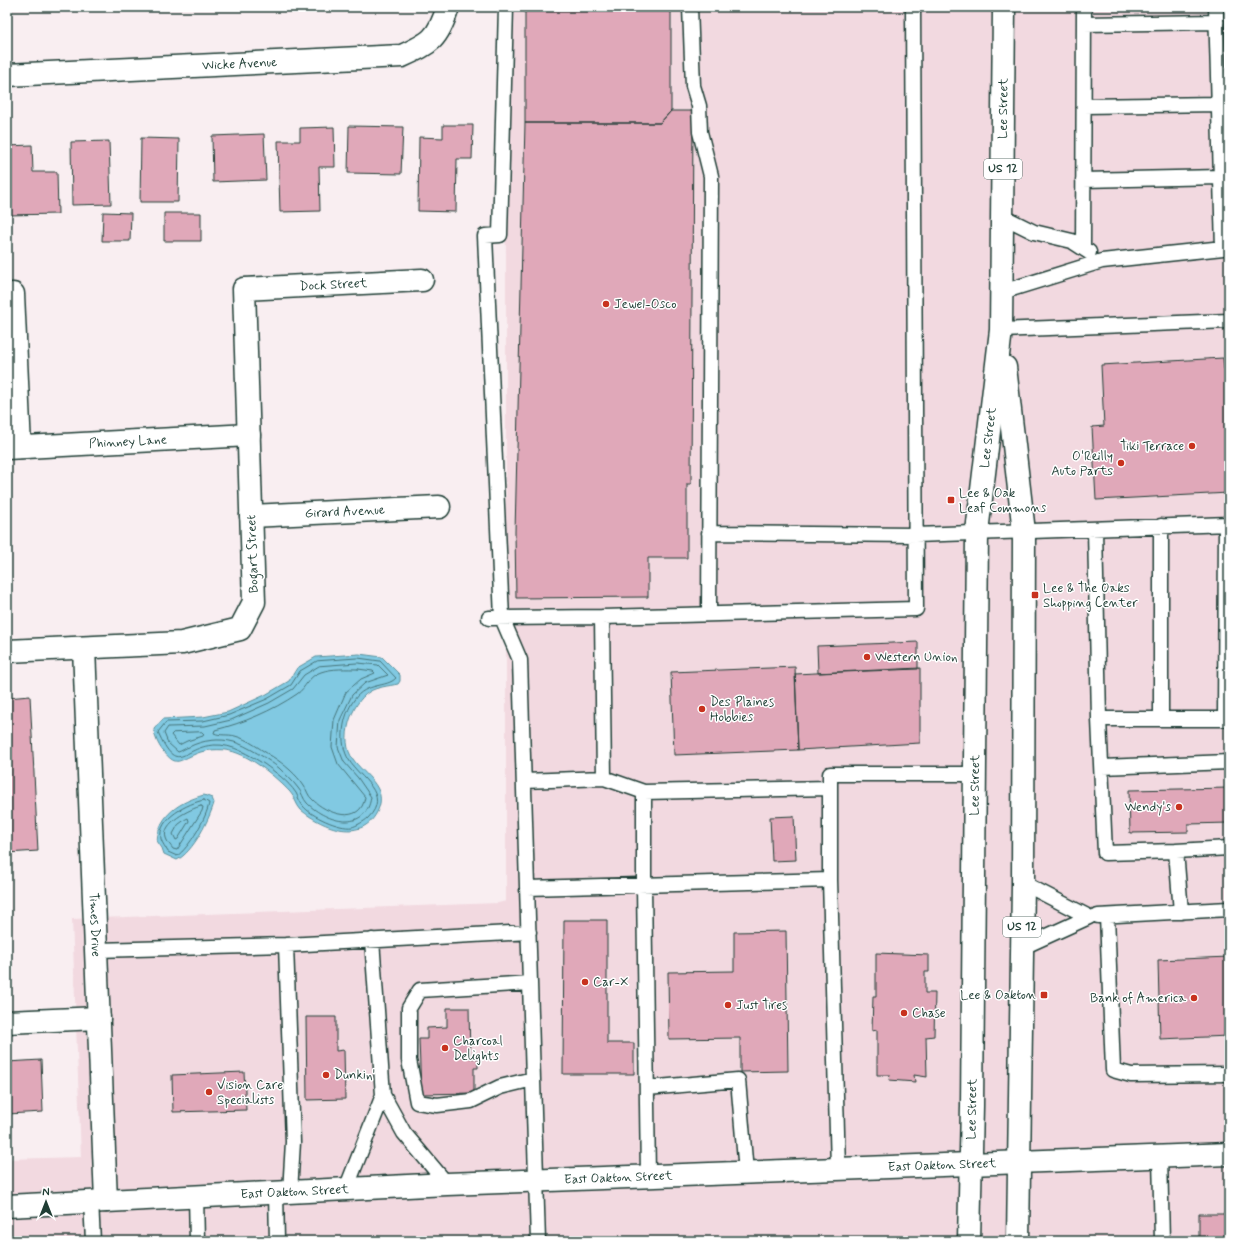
<svg xmlns="http://www.w3.org/2000/svg" width="1236" height="1248" font-family="Mynerve,sans-serif">
<rect width="100%" height="100%" fill="#f9eef1"/>
<filter id="ink" filterUnits="userSpaceOnUse"><feTurbulence type="fractalNoise" baseFrequency=".025" numOctaves="2"/><feDisplacementMap in="SourceGraphic" scale="8" xChannelSelector="R" yChannelSelector="G"/><feConvolveMatrix kernelMatrix="1 2 1 2 8 2 1 2 1" color-interpolation-filters="sRGB"/></filter>
<g filter="url(#ink)">
<path fill="#f2d9e0" d="M498,7H1229V1241H7V1159L81,1157L72,919L498,903L506,901V254Z"/>
<path fill="#81c9e2" stroke="#5a919c" d="M359,654L382,657L400,675V681L398,684C389,686 376,687 369,692C351,703 339,741 353,759C364,775 388,787 378,810C363,844 323,828 301,810C296,805 295,797 290,792C276,777 247,752 225,750C215,749 203,750 193,755C177,762 176,766 163,751C158,745 154,735 154,729L163,719L203,717L228,712L265,695L289,681L297,668L316,657Z
M204,795L212,798L214,803C209,820 193,852 177,860L164,854L162,848L157,841C159,814 180,802 204,795Z"/>
<g fill="none" stroke-linecap="round" stroke-linejoin="round">
<path stroke="#46757a" stroke-width="1" d="M358,658L380,661L396,678C387,688 366,682 354,700C343,715 338,743 349,760C359,778 392,794 368,818C365,821 356,826 352,827C339,829 311,816 303,806C300,802 298,797 296,793C288,781 275,772 264,764C249,755 233,744 214,745C182,747 178,777 158,732L166,722L203,721L229,715L267,699L291,685L300,671L317,661Z
M358,663L378,665L388,675L365,683L352,695L340,720L338,747L344,762L358,778L371,797C366,833 327,823 307,803C303,799 302,792 298,788C293,781 285,774 279,768C269,760 246,745 234,742C220,738 202,740 189,747C185,748 182,751 178,752L168,743L164,733L168,727L205,726L231,720L269,703L293,689L304,675L319,666Z
M358,669L373,671L375,673L361,679L346,692L334,720L332,747L338,764L365,797C361,826 326,814 312,799C308,796 307,790 304,786C297,775 284,764 273,757C261,750 248,739 235,736C228,734 220,736 214,733L215,730C243,723 272,711 297,694C306,688 308,676 321,672C332,668 347,669 358,669Z
M202,732L204,734L203,736L187,741L179,745L171,735L173,733Z
M204,800L209,803C207,817 189,848 177,856L168,852C166,848 162,843 161,839C157,818 189,803 204,800Z
M201,806L203,807L202,811L177,850L173,849C171,846 167,842 166,838C161,823 190,809 201,806Z
M186,819L188,818L189,821L178,839L176,840L173,834L178,825Z"/>
</g>
<path fill="#e0a8b9" stroke="#1f3d34" d="M525,7H671V111L660,123H525Z
M671,111H693L691,484H687V558H648V597L516,598L515,532L525,123H660Z
M443,125H473L472,159H457L456,212L418,211L419,137L443,138Z
M349,126L403,127L401,174L348,173Z
M334,127L335,167H319L320,211L280,212L278,141H300V128Z
M264,134L266,180L213,182L212,136Z
M141,138L179,139L178,202H140Z
M109,141L111,204L72,205L71,142Z
M32,145L33,172H57L58,214L7,215V146Z
M103,212L131,213L130,241H102Z
M164,213H201V241H164Z
M1223,358L1224,369H1229V493L1096,500L1092,427L1104,426L1101,365Z
M918,642V669L818,673L817,646Z
M795,667L798,750L674,755L671,672Z
M920,668V743L798,750L795,674Z
M30,696L38,851L7,853V698Z
M1229,788V823L1188,824V832L1130,833L1129,790Z
M794,816L796,860L772,861L770,817Z
M564,920H607V1043H634V1074H563Z
M786,931L788,1071L740,1072V1038L669,1039L668,972L734,971V932Z
M876,953L929,955V972H925V993H935L934,1036L926,1037L927,1077L914,1075L915,1082L889,1080L890,1075H877V1030L872,1031L873,996H876Z
M1229,957V1036L1160,1039L1158,960Z
M447,1008H469L470,1058H478V1068H474V1093L421,1094L419,1039H427V1028L447,1027Z
M306,1017H336V1051L344,1050L345,1099L307,1100Z
M41,1060L43,1112L7,1114V1062Z
M244,1072L246,1110L173,1112L172,1075Z
M1199,1214H1229V1241H1199Z"/>
<g fill="none" stroke-linecap="round" stroke-linejoin="round">
<g stroke="#1f3d34" stroke-width="17">
<path id="lane" d="M506,7L500,235L485,236L502,618L520,660L538,1241
M690,7L693,86L699,106L700,132L711,176L709,613
M1084,24L1217,22
M1084,106L1219,104
M1083,180L1221,177
M1002,216L1034,232L1072,241L1089,252
M1083,248L1084,7
M1002,292L1102,261L1223,248L1216,7
M1001,330L1229,321
M1095,529L1099,719H1161V526
M709,533L915,535L1229,524
M489,618L602,617L916,609L913,7
M1099,719L1105,853L1176,851L1181,912
M1161,719H1225L1226,524
M1102,767L1229,762
M604,778L644,792V885L648,1176
M524,781L604,778L602,617
M644,792L830,788
M1176,851L1229,848
M830,880V774H975
M527,888L830,880L838,1168
M1098,916L1229,909
M1107,916L1113,1070L1131,1075L1229,1074
M372,940L383,1095L404,1133L447,1184
M286,945L293,1142L290,1192
M1021,948L1089,917L1023,883
M96,950L286,945L529,932
M530,983L420,990L409,1008V1060L417,1102L437,1105L471,1101L500,1087L533,1079
M647,1088L738,1080L746,1172
M1160,1156L1162,1241
M346,1189L383,1095
M276,1192L277,1241
M196,1196L197,1241
M91,1201L93,1241"/>
</g>
<g stroke="#1f3d34" stroke-width="25">
<g id="street">
<path id="s1" d="M7,75L402,56C431,43 438,39 448,7"/>
<path d="M13,294L20,447"/>
<path id="s2" d="M7,448L249,435"/>
<path id="s3" d="M251,516L439,507"/>
<path id="s4" d="M84,648L106,1201"/>
<path id="s5" d="M7,651L182,643L240,629L254,602L244,289L422,280"/>
<path d="M7,1022L99,1018"/>
</g>
</g>
<g stroke="#1f3d34" stroke-width="25">
<g id="secondary">
<path id="s6" d="M7,1206L447,1184L1229,1154"/>
</g>
</g>
<g stroke="#1f3d34" stroke-width="25">
<g id="primary">
<path d="M1005,367L1024,532L1023,883L1018,1241"/>
<path id="s7" d="M969,1241L972,1106L977,532L1001,330L1004,7"/>
</g>
</g>
<use href="#lane" stroke="#fff" stroke-width="14"/>
<use href="#street" stroke="#fff" stroke-width="22"/>
<use href="#secondary" stroke="#fff" stroke-width="22"/>
<use href="#primary" stroke="#fff" stroke-width="22"/>
</g>
</g>
<g fill="#c8321e" stroke="#fff" stroke-width="1.5">
<circle cx="606" cy="304" r="4"/>
<circle cx="1192" cy="446" r="4"/>
<circle cx="1121" cy="463" r="4"/>
<rect x="947" y="496" width="8" height="8" rx="2"/>
<rect x="1031" y="591" width="8" height="8" rx="2"/>
<circle cx="867" cy="657" r="4"/>
<circle cx="702" cy="709" r="4"/>
<circle cx="1179" cy="807" r="4"/>
<circle cx="585" cy="982" r="4"/>
<rect x="1040" y="991" width="8" height="8" rx="2"/>
<circle cx="1194" cy="998" r="4"/>
<circle cx="728" cy="1005" r="4"/>
<circle cx="904" cy="1013" r="4"/>
<circle cx="445" cy="1048" r="4"/>
<circle cx="326" cy="1075" r="4"/>
<circle cx="209" cy="1092" r="4"/>
</g>
<g text-anchor="middle" dominant-baseline="central" stroke-width="3" stroke-linejoin="round" paint-order="stroke">
<g fill="#fff" stroke="#627771" stroke-width="1">
<rect x="984" y="159" width="38" height="20" rx="3"/>
<rect x="1003" y="917" width="38" height="20" rx="3"/>
</g>
<g font-size="12" font-weight="bold" fill="#1f3d34">
<text x="1003" y="169">US 12</text>
<text x="1022" y="927">US 12</text>
</g>
<g font-size="13" fill="#1f3d34" stroke="#fff">
<text stroke="none"><textPath href="#s1" startOffset="233">Wicke Avenue</textPath></text>
<text stroke="none"><textPath href="#s7" startOffset="1134">Lee Street</textPath></text>
<text stroke="none"><textPath href="#s5" startOffset="668">Dock Street</textPath></text>
<text stroke="none"><textPath href="#s7" startOffset="804">Lee Street</textPath></text>
<text stroke="none"><textPath href="#s2" startOffset="121">Phinney Lane</textPath></text>
<text stroke="none"><textPath href="#s3" startOffset="94">Girard Avenue</textPath></text>
<text transform="translate(253 554) rotate(-92)">Bogart Street</text>
<text stroke="none"><textPath href="#s7" startOffset="456">Lee Street</textPath></text>
<text stroke="none"><textPath href="#s4" startOffset="277">Times Drive</textPath></text>
<text stroke="none"><textPath href="#s7" startOffset="132">Lee Street</textPath></text>
<text stroke="none"><textPath href="#s6" startOffset="936">East Oakton Street</textPath></text>
<text stroke="none"><textPath href="#s6" startOffset="612">East Oakton Street</textPath></text>
<text stroke="none"><textPath href="#s6" startOffset="288">East Oakton Street</textPath></text>
</g>
<g font-size="13" fill="#1f3d34" stroke="#fff" text-anchor="start">
<text x="614" y="304">Jewel-Osco</text>
<text x="1184" y="446" text-anchor="end">Tiki Terrace</text>
<text x="1113" y="456" text-anchor="end">O'Reilly<tspan x="1113" dy="15">Auto Parts</tspan></text>
<text x="959" y="493">Lee &amp; Oak<tspan x="959" dy="15">Leaf Commons</tspan></text>
<text x="1043" y="588">Lee &amp; The Oaks<tspan x="1043" dy="15">Shopping Center</tspan></text>
<text x="875" y="657">Western Union</text>
<text x="710" y="702">Des Plaines<tspan x="710" dy="15">Hobbies</tspan></text>
<text x="1171" y="807" text-anchor="end">Wendy's</text>
<text x="593" y="982">Car-X</text>
<text x="1036" y="995" text-anchor="end">Lee &amp; Oakton</text>
<text x="1186" y="998" text-anchor="end">Bank of America</text>
<text x="736" y="1005">Just Tires</text>
<text x="912" y="1013">Chase</text>
<text x="453" y="1041">Charcoal<tspan x="453" dy="15">Delights</tspan></text>
<text x="334" y="1075">Dunkin'</text>
<text x="217" y="1085">Vision Care<tspan x="217" dy="15">Specialists</tspan></text>
</g>
</g>
<rect width="1236" height="1248" fill="none" stroke="#fff" stroke-width="24"/>
<rect x="12" y="12" width="1212" height="1224" fill="none" stroke="#1f3d34" stroke-width="1.5" filter="url(#ink)"/>
<g transform="translate(46 1202)" stroke="#ffffff" stroke-width="3" paint-order="stroke">
<path d="M0-3L7 15L0 10L-7 15Z" fill="#1f3d34"/>
<text y="-6" font-size="11" font-weight="bold" text-anchor="middle" fill="#1f3d34">N</text>
</g>
</svg>
